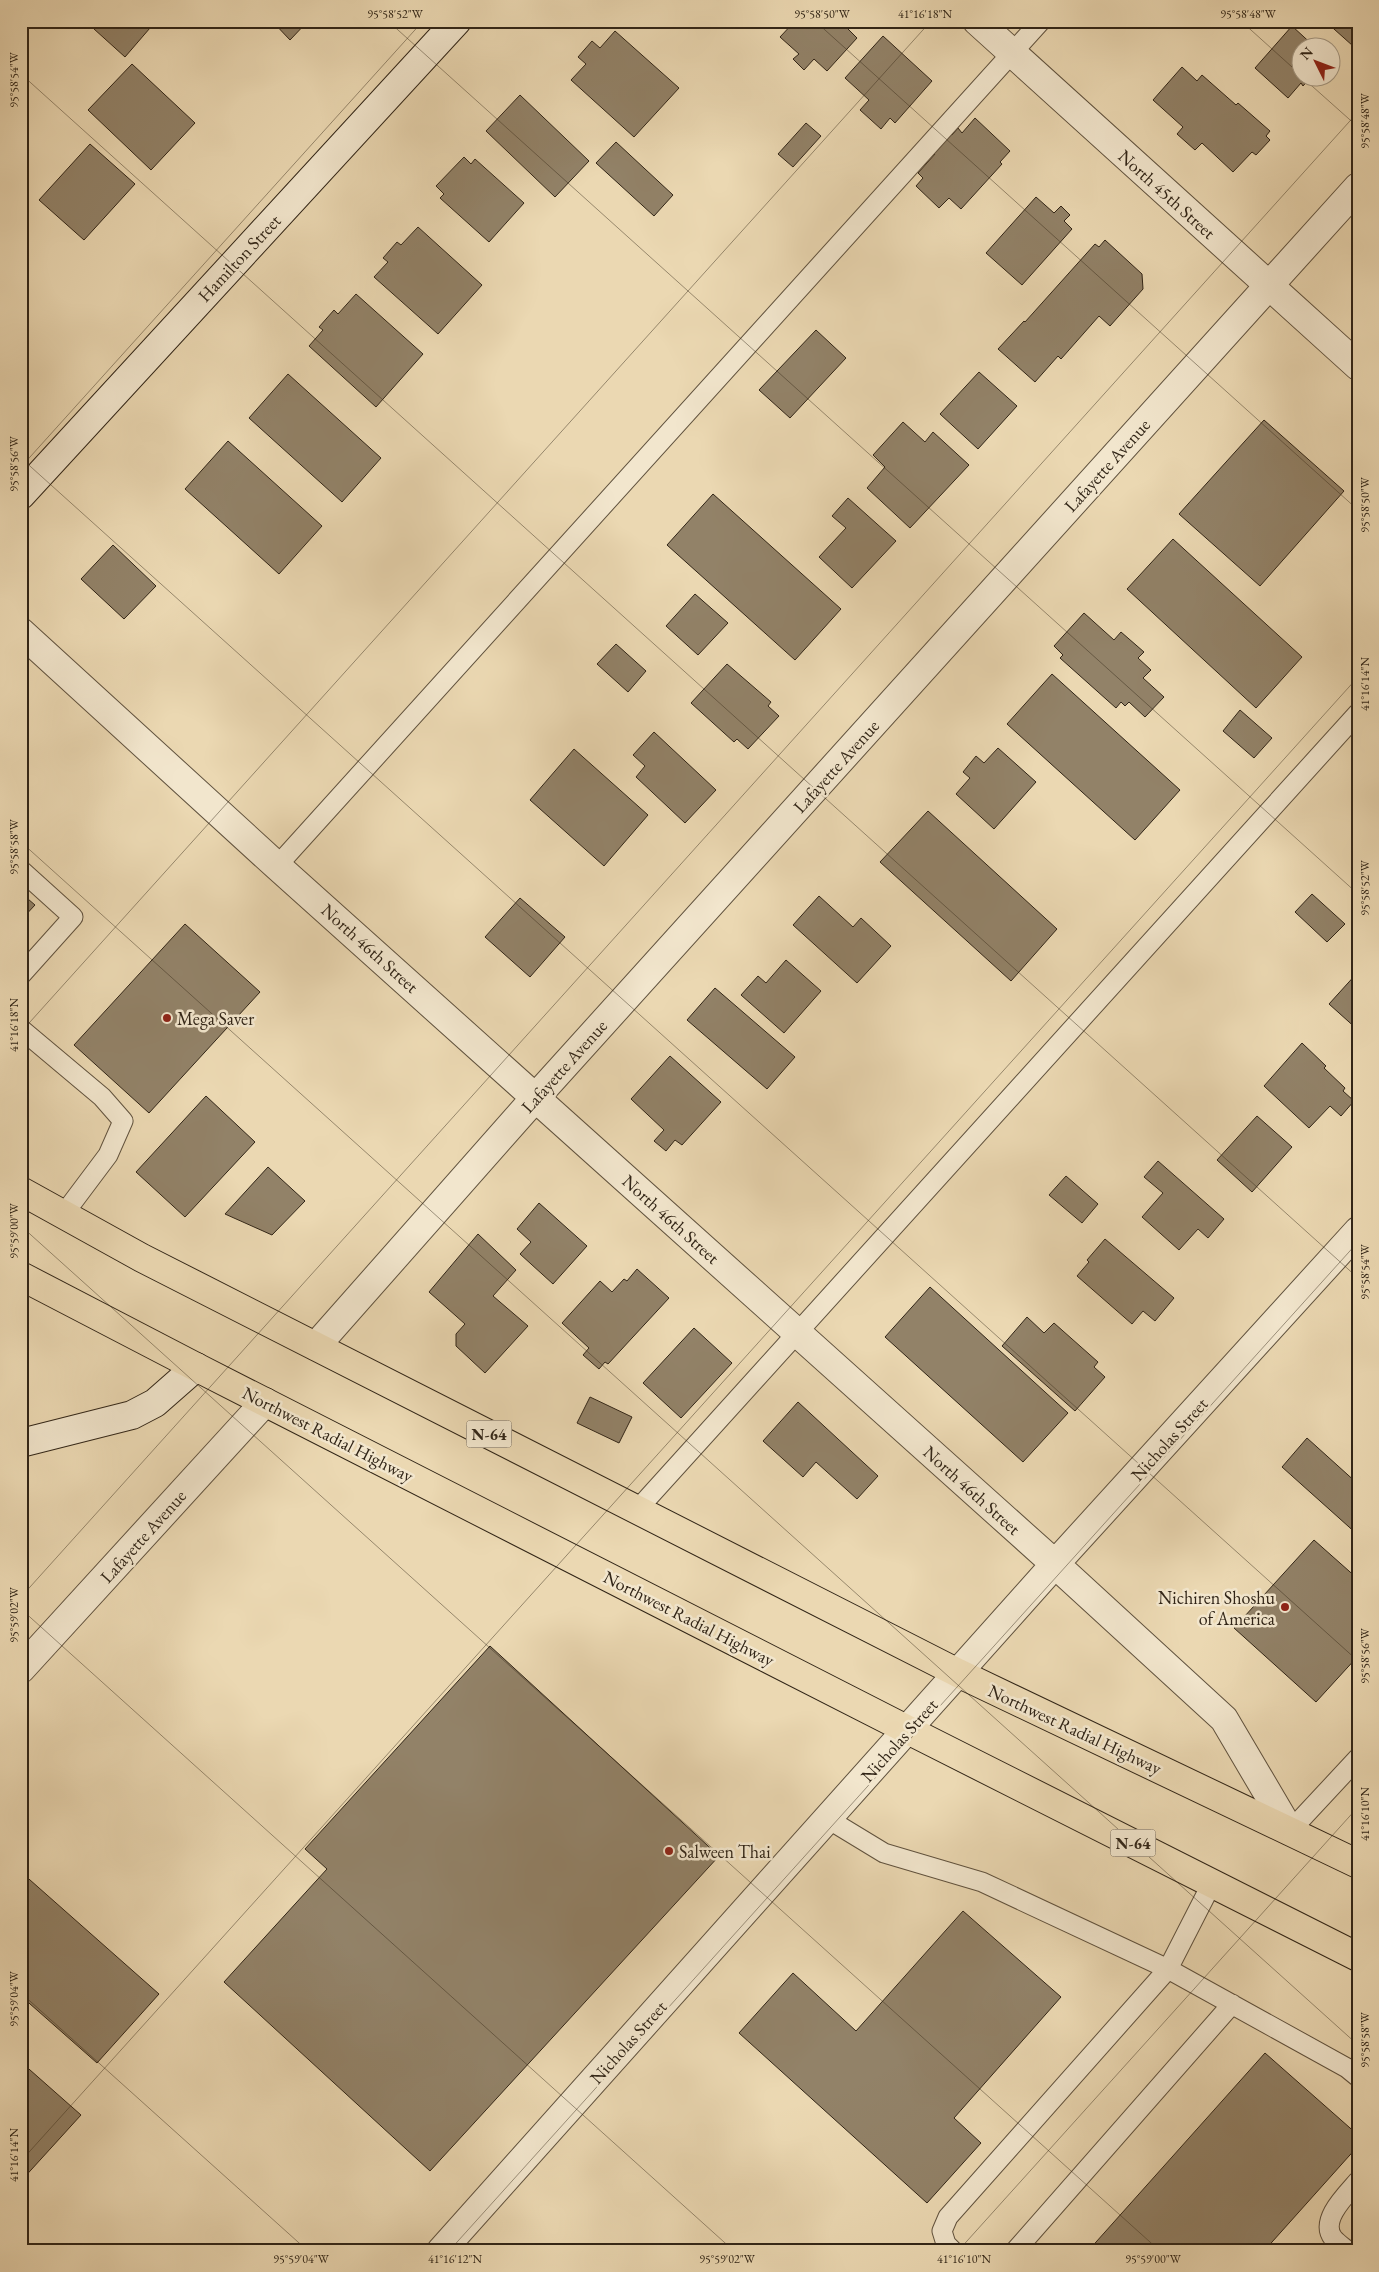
<svg xmlns="http://www.w3.org/2000/svg" width="1379" height="2272" font-family="'EB Garamond',serif">
<rect width="100%" height="100%" fill="#ebd8b2"/>
<filter id="stains"><feTurbulence type="fractalNoise" baseFrequency=".004" numOctaves="4"/><feColorMatrix values="0 0 0 0 .2 0 0 0 0 .09 0 0 0 0 .02 0 0 0 .5 -.17"/></filter>
<radialGradient id="worn" r=".72"><stop offset=".6" stop-color="#630" stop-opacity="0"/><stop offset="1" stop-color="#630" stop-opacity=".3"/></radialGradient>
<path fill="#928268" stroke="#312517" d="M101,21H142L150,28L125,57L94,29Z
M272,21H308L290,40Z
M795,21H846L843,24L857,38L827,71L814,59L804,70L793,59L799,54L780,37Z
M1325,21H1358V41L1353,46Z
M1292,26L1316,48H1302V78H1310L1303,86L1301,83L1288,98L1255,68Z
M615,31L679,88L634,137L571,80L586,64L578,57L592,41L600,48Z
M883,36L932,81L895,123L890,118L881,129L860,110L869,100L845,78Z
M132,64L195,123L151,170L88,110Z
M1182,67L1197,81L1202,75L1236,105L1238,103L1270,131L1266,136L1270,140L1256,155L1252,152L1233,172L1202,143L1195,150L1177,134L1183,127L1153,100Z
M520,95L589,161L555,197L486,131Z
M975,118L1010,151L1000,162L1002,164L961,209L949,198L939,208L916,186L923,178L918,173L935,154L931,152L949,133L952,135L958,128L962,133Z
M806,123L821,136L793,167L778,154Z
M616,142L673,195L654,216L596,163Z
M90,144L135,184L84,240L39,200Z
M464,157L471,164L475,159L524,203L489,242L440,198L444,194L436,186Z
M1036,197L1054,213L1061,206L1070,215L1064,221L1072,229L1022,285L986,253Z
M418,227L482,285L438,334L374,277L388,262L383,258L397,242L401,245Z
M1105,240L1142,274L1143,289L1110,326L1099,316L1061,359L1058,356L1035,382L998,349L1024,321L1025,322L1095,244L1099,247Z
M356,294L423,354L376,407L309,346L323,330L319,327L334,310L338,314Z
M816,330L846,358L790,418L759,390Z
M979,372L1017,406L978,449L940,414Z
M288,374L381,458L342,502L249,418Z
M1264,420L1344,491L1260,586L1179,514Z
M903,422L925,442L933,432L969,465L910,528L867,488L885,467L873,455Z
M228,441L322,526L279,574L185,489Z
M713,494L841,609L795,660L667,545Z
M848,498L896,541L852,588L819,557L846,528L832,516Z
M1173,539L1302,657L1256,708L1127,589Z
M113,545L156,586L124,619L81,579Z
M695,594L728,623L698,655L666,626Z
M1084,613L1114,640L1121,632L1144,652L1138,658L1151,670L1143,678L1164,697L1145,717L1129,702L1125,706L1121,702L1116,708L1060,658L1063,655L1054,646Z
M616,644L646,671L628,692L597,664Z
M727,664L771,702L768,706L779,716L748,749L737,739L734,742L691,703Z
M1052,674L1180,790L1135,840L1007,724Z
M1240,710L1272,738L1254,758L1223,731Z
M654,732L716,790L685,823L636,777L645,766L633,755Z
M998,748L1036,782L994,829L956,794L970,778L963,772L976,756L984,763Z
M574,749L648,815L604,866L530,800Z
M928,811L1057,929L1011,981L880,862Z
M21,893L35,905L21,920Z
M1312,894L1345,924L1327,942L1295,912Z
M819,896L853,927L861,918L891,946L857,983L793,925Z
M520,898L565,937L530,977L485,937Z
M185,924L260,992L149,1113L74,1045Z
M786,960L821,991L784,1033L741,995L758,976L766,983Z
M1358,972V1030L1329,1004Z
M715,988L795,1057L767,1089L687,1020Z
M1302,1043L1326,1066L1324,1068L1345,1088L1343,1091L1354,1101L1341,1116L1330,1106L1309,1128L1264,1086Z
M670,1056L721,1102L682,1145L675,1140L666,1151L654,1141L664,1130L631,1099Z
M206,1096L255,1142L185,1217L136,1172Z
M1257,1116L1292,1147L1252,1192L1217,1160Z
M1158,1161L1224,1219L1208,1238L1198,1229L1179,1250L1142,1217L1163,1193L1144,1177Z
M268,1167L305,1201L272,1235L225,1214Z
M1066,1176L1098,1204L1082,1223L1049,1195Z
M539,1203L587,1246L553,1284L520,1254L531,1242L517,1229Z
M478,1234L516,1270L493,1296L528,1326L485,1373L456,1346V1334L465,1324L429,1292Z
M1105,1239L1174,1298L1155,1321L1143,1311L1132,1324L1077,1276L1089,1262L1087,1260Z
M637,1269L669,1298L608,1364L605,1362L599,1369L583,1355L589,1348L562,1323L600,1281L612,1292L624,1279L627,1281Z
M930,1287L1068,1413L1023,1462L885,1337Z
M1027,1317L1044,1333L1054,1323L1098,1362L1094,1367L1105,1377L1075,1411L1002,1346Z
M694,1328L732,1363L681,1418L643,1383Z
M590,1397L632,1417L619,1443L577,1423Z
M798,1402L878,1476L857,1499L816,1462L803,1477L763,1441Z
M1307,1438L1358,1484V1535L1282,1467Z
M1314,1540L1358,1579V1656L1316,1702L1234,1628Z
M490,1646L719,1856L430,2171L224,1982L327,1869L305,1849Z
M21,1872L159,1994L97,2063L21,1996Z
M963,1911L1061,1997L954,2118L981,2143L927,2203L739,2033L793,1973L856,2031Z
M1265,2053L1358,2135V2146L1264,2251H1088Z
M21,2062L81,2115L21,2181Z"/>
<g fill="none" stroke-linecap="round" stroke-linejoin="round">
<g stroke="#60523e" stroke-width="21">
<path id="service" d="M277,866L1041,21
M21,870L73,917L21,975
M21,1029L102,1097L123,1121L108,1155L63,1215
M637,1510L1358,713
M828,1819L884,1853L982,1882L1168,1969L1347,2068L1358,2077
M1290,1831L1358,1758
M953,2251L946,2244L942,2231L948,2217L1168,1969L1212,1883
M1015,2251L1232,2004
M1348,2251C1343,2247 1337,2243 1333,2238C1319,2220 1347,2194 1358,2181"/>
</g>
<g stroke="#60523e" stroke-width="30">
<path id="minor" d="M977,21L1358,366
M21,632L277,866L1055,1564L1224,1719L1290,1831
M316,1346L536,1097L1358,187
M21,1669L265,1402
M441,2251L1055,1564L1358,1231"/>
</g>
<g stroke="#312517" stroke-width="30">
<path id="secondary" d="M21,495L457,21
M21,1443L132,1415L155,1403L196,1367"/>
</g>
<g stroke="#312517" stroke-width="30">
<path id="primary" d="M21,1191L142,1258L958,1673L1358,1864
M21,1276L196,1367L908,1730L1358,1957"/>
</g>
<use href="#service" stroke="#f2e6cd" stroke-width="19"/>
<use href="#minor" stroke="#f2e6cd" stroke-width="28"/>
<use href="#secondary" stroke="#f2e6cd" stroke-width="28"/>
<use href="#primary" stroke="#ebd8b2" stroke-width="28"/>
</g>
<path fill="none" stroke="#312517" stroke-width="1" stroke-opacity="0.45" d="M388,21L1358,894M815,21L1358,510M1241,21L1302,76M21,74L1358,1278M1303,78L1358,127M21,458L1358,1661M21,467L423,21M21,842L1358,2045M21,1032L931,21M21,1226L1160,2251M21,1597L1358,112M21,1609L734,2251M21,1993L308,2251M21,2161L1358,677M449,2251L1358,1242M958,2251L1358,1807"/>
<g fill="#8f2418" stroke="#f2e6cd" stroke-width="2">
<circle cx="167" cy="1018" r="5"/>
<circle cx="1285" cy="1607" r="5"/>
<circle cx="669" cy="1851" r="5"/>
</g>
<g text-anchor="middle" dominant-baseline="central" stroke-width="5" stroke-linejoin="round" paint-order="stroke">
<g fill="#f2e6cd" stroke="#6b5f4e" stroke-width="1">
<rect x="466.5" y="1420.5" width="45" height="27" rx="4"/>
<rect x="1110.5" y="1829.5" width="45" height="27" rx="4"/>
</g>
<g font-size="16" font-weight="bold" fill="#312517">
<text x="489" y="1434">N-64</text>
<text x="1133" y="1843">N-64</text>
</g>
<g font-size="18" fill="#312517" stroke="#f2e6cd">
<text transform="translate(1167 194) rotate(42)">North 45th Street</text>
<text transform="translate(239 258) rotate(-47)">Hamilton Street</text>
<text transform="translate(1107 465) rotate(-48)">Lafayette Avenue</text>
<text transform="translate(836 766) rotate(-48)">Lafayette Avenue</text>
<text transform="translate(370 948) rotate(42)">North 46th Street</text>
<text transform="translate(564 1066) rotate(-48)">Lafayette Avenue</text>
<text transform="translate(671 1219) rotate(42)">North 46th Street</text>
<text transform="translate(328 1434) rotate(27)">Northwest Radial Highway</text>
<text transform="translate(1169 1439) rotate(-48)">Nicholas Street</text>
<text transform="translate(972 1490) rotate(42)">North 46th Street</text>
<text transform="translate(143 1536) rotate(-48)">Lafayette Avenue</text>
<text transform="translate(689 1618) rotate(27)">Northwest Radial Highway</text>
<text transform="translate(1075 1729) rotate(25)">Northwest Radial Highway</text>
<text transform="translate(899 1740) rotate(-48)">Nicholas Street</text>
<text transform="translate(628 2042) rotate(-48)">Nicholas Street</text>
</g>
<g font-size="18" fill="#312517" stroke="#f2e6cd" text-anchor="start">
<text x="177" y="1018">Mega Saver</text>
<text x="1275" y="1597" text-anchor="end">Nichiren Shoshu<tspan x="1275" dy="21">of America</tspan></text>
<text x="679" y="1851">Salween Thai</text>
</g>
</g>
<rect width="1379" height="2272" fill="none" stroke="#ebd8b2" stroke-width="55"/>
<g transform="translate(1316 62) rotate(312)"><circle r="24" fill="#f2e6cd" stroke="#a59984"/>
<path d="M0-4L9 19L0 12L-9 19Z" fill="#8f2418"/>
<text y="-8" font-size="14" font-weight="bold" text-anchor="middle" fill="#312517">N</text>
</g>
<rect x="28" y="28" width="1324" height="2216" fill="none" stroke="#312517" stroke-width="2"/>
<g font-size="12" text-anchor="middle" fill="#312517">
<text x="395" y="18">95°58'52"W</text>
<text x="822" y="18">95°58'50"W</text>
<text x="925" y="18">41°16'18"N</text>
<text x="1248" y="18">95°58'48"W</text>
<text transform="translate(14 80) rotate(-90)" y="4">95°58'54"W</text>
<text transform="translate(1365 121) rotate(-90)" y="4">95°58'48"W</text>
<text transform="translate(14 464) rotate(-90)" y="4">95°58'56"W</text>
<text transform="translate(1365 505) rotate(-90)" y="4">95°58'50"W</text>
<text transform="translate(1365 684) rotate(-90)" y="4">41°16'14"N</text>
<text transform="translate(14 847) rotate(-90)" y="4">95°58'58"W</text>
<text transform="translate(1365 888) rotate(-90)" y="4">95°58'52"W</text>
<text transform="translate(14 1025) rotate(-90)" y="4">41°16'18"N</text>
<text transform="translate(14 1231) rotate(-90)" y="4">95°59'00"W</text>
<text transform="translate(1365 1272) rotate(-90)" y="4">95°58'54"W</text>
<text transform="translate(14 1615) rotate(-90)" y="4">95°59'02"W</text>
<text transform="translate(1365 1656) rotate(-90)" y="4">95°58'56"W</text>
<text transform="translate(1365 1814) rotate(-90)" y="4">41°16'10"N</text>
<text transform="translate(14 1999) rotate(-90)" y="4">95°59'04"W</text>
<text transform="translate(1365 2040) rotate(-90)" y="4">95°58'58"W</text>
<text transform="translate(14 2155) rotate(-90)" y="4">41°16'14"N</text>
<text x="301" y="2263">95°59'04"W</text>
<text x="455" y="2263">41°16'12"N</text>
<text x="727" y="2263">95°59'02"W</text>
<text x="964" y="2263">41°16'10"N</text>
<text x="1153" y="2263">95°59'00"W</text>
</g>
<rect width="100%" height="100%" filter="url(#stains)"/>
<rect width="100%" height="100%" fill="url(#worn)"/>
</svg>
